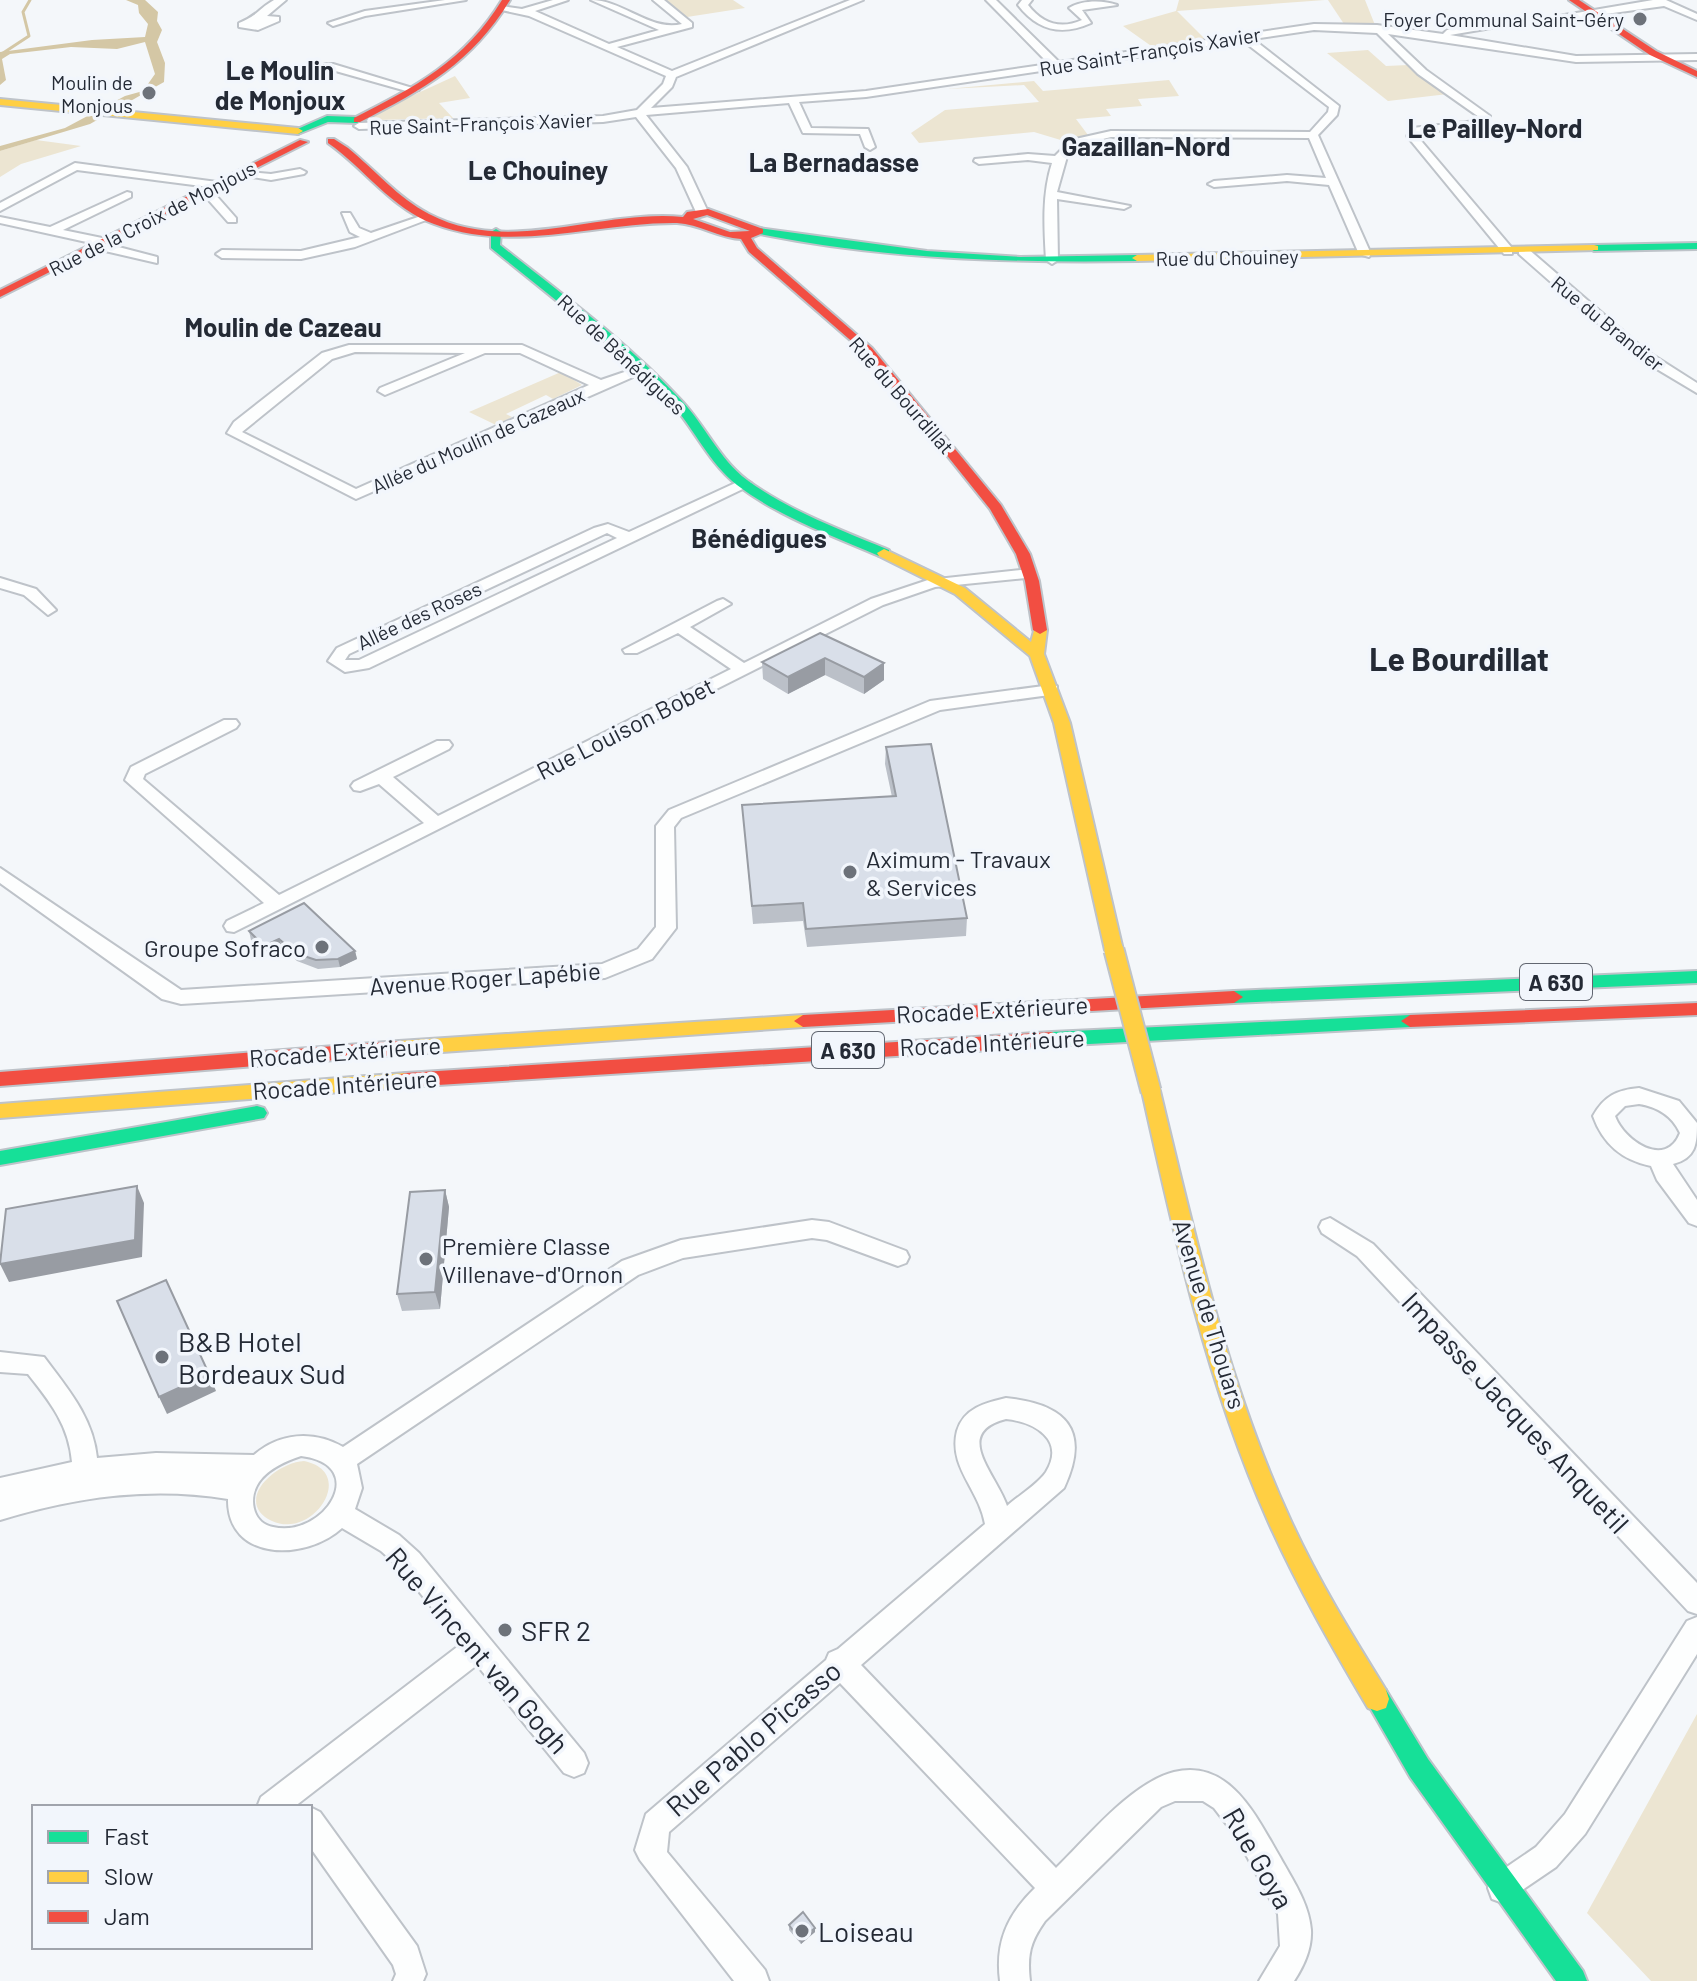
<svg xmlns="http://www.w3.org/2000/svg" width="1697" height="1981" font-family="Barlow,sans-serif">
<rect width="100%" height="100%" fill="#f4f7fa"/>
<path fill="#ece5d2" d="M665,0H733L745,8L687,17Z
M1179,0H1325L1177,11L1206,40L1154,48L1123,26L1176,11Z
M1328,0H1365L1375,25L1344,24Z
M1368,50L1386,66L1408,65L1448,94L1388,101L1327,53Z
M455,76L470,98L439,103L453,118L377,120L370,115Z
M1169,80L1179,96L1138,99L1142,106L1106,109L1111,116L1076,119L1088,135L1064,141L1034,132L919,143L911,133L945,110L1039,102L1024,85L947,89L1034,81L1043,91Z
M36,140L81,146L21,164L0,177V151Z
M561,372L582,385L553,399L546,395L506,414L512,417L496,425L469,412Z
M304,1461C358,1472 313,1540 272,1521C233,1502 274,1463 304,1461Z
M1697,1714V1981H1651L1587,1913Z"/>
<path fill="#d4c7a5" d="M126,0H145L158,12L157,21L162,30L157,42L165,63L164,82L90,124L0,151V146L65,128L125,96L143,91L155,74L145,42L117,49L71,47L10,54L2,59L6,80L0,85V52L92,40L145,37L148,24L139,13L138,5Z"/>
<g fill="none" stroke-linecap="round" stroke-linejoin="round">
<path stroke="#d4c7a5" stroke-width="3" d="M0,55L29,36L23,12L30,0"/>
<g stroke="#bec3c9" stroke-width="4">
<path id="street" d="M274,0H286L267,16L279,17V21L258,30L239,27V23C259,15 258,9 274,0Z
M445,0H466L365,16L333,26L328,23L365,11Z
M553,0H568L535,11L609,44L659,30L591,0C623,0 651,32 682,24L653,0H664L692,23V27L617,47L672,71L850,0H863L676,77L672,87L651,108L866,91L1049,64L986,0H996L1059,62L1314,24L1377,25L1443,34L1447,30L1494,22L1497,27L1450,35L1576,56L1697,54V60L1576,62L1388,34L1426,70L1490,116L1483,126L1419,133L1417,136L1512,248V254H1504L1407,136L1412,128L1476,121L1479,117L1418,74L1377,33L1314,30L1253,39L1339,106L1337,115L1318,135L1371,254L1369,257L1359,254L1329,185L1287,181L1214,187L1208,184L1214,181L1287,175L1326,178L1309,138L1111,137L1079,145L1068,153L1057,192L1130,206L1124,209L1057,199L1058,260L1052,264L1046,260C1044,227 1042,194 1052,163L1028,160L979,164L974,161L975,159L1028,154L1055,156L1071,140L1111,131L1310,132L1328,112L1329,107L1243,41L866,97L799,102L811,128L868,129L875,147L870,150L865,147L860,134L803,133L789,103L646,115L687,167L708,212L702,215L696,212L676,168L636,117L603,122L359,129L354,126L359,123L603,116L637,110L663,84L666,76L529,16L497,9L502,6L522,9Z
M1022,0H1032L1028,5C1042,23 1060,30 1082,20L1069,8C1082,0 1103,0 1117,5L1082,10L1091,23C1062,36 1038,31 1018,5Z
M1653,0H1666L1697,14V20L1664,6L1540,23L1535,20Z
M325,64H333L419,90L410,92L325,68Z
M75,163L217,182L223,185L217,188L77,170L0,211V203Z
M300,169L306,172L304,174L271,180L233,174L239,171L271,174Z
M203,189L213,192L236,218V222H228L205,196L199,194V190Z
M127,192L131,193V197L63,230L107,239V244L157,257V263L92,248L91,243L0,223V217L50,227Z
M342,213H350L359,228L371,233L424,215L434,217L355,247L301,259L222,258L216,254L222,250L301,251L360,237L350,232Z
M1519,248H1527L1645,350L1697,383V393L1635,356L1519,254Z
M349,345H522L601,380L642,366L649,370L356,499L227,433L234,422L322,353ZM355,352L465,353L380,388L378,391L385,395L485,353H520L589,385L356,489L242,432L332,359Z
M744,479L751,483L749,486L369,668L345,672L328,661L337,648L594,528L608,524L629,532ZM607,533L617,538L359,660H345L349,654Z
M1030,569L1035,571V577L935,587L883,605L234,932L227,931L224,926L227,921L264,903L125,780L131,767L224,720H236L239,724L236,728L145,774L143,779L279,895L424,823L379,784L360,791L354,790L351,786L354,782L437,741H449L452,745L449,749L393,777L438,816L731,669L678,633L637,653H625L623,650L717,601L723,599L731,604L690,627L744,663L871,599L928,580Z
M0,578L36,589L56,610L48,615L24,595L0,588Z
M1051,685L1057,686V694L940,710L681,818L674,827L676,928L652,959L605,978L181,1004L162,999L0,883V868L181,990L602,964L638,949L656,927V826L669,810L930,701Z
M1639,1088L1679,1101L1697,1123C1697,1144 1696,1158 1673,1164L1697,1200V1226L1689,1223L1657,1180L1651,1166C1622,1160 1603,1144 1593,1116C1604,1096 1617,1090 1639,1088ZM1639,1104C1657,1107 1672,1115 1680,1133C1666,1169 1624,1141 1615,1116L1625,1106Z
M1330,1218L1373,1244L1697,1583V1614L1688,1611L1357,1256L1322,1233L1319,1227L1322,1221Z
M812,1220L829,1222L906,1251L909,1257L906,1263L898,1266L827,1240L812,1238L683,1258L638,1275L357,1464L362,1488L355,1509L399,1535L419,1553L584,1753L588,1763L584,1773L574,1777L564,1773L477,1665L294,1807H257L261,1797L461,1644L401,1569L381,1551L342,1528C306,1561 227,1562 228,1499C150,1486 75,1497 0,1520V1478L72,1462C69,1425 50,1402 28,1374L0,1372V1352L44,1357C67,1388 93,1417 97,1458L156,1453L254,1455C279,1433 313,1430 343,1447L622,1261L681,1240ZM301,1456C372,1465 323,1539 273,1527C252,1523 248,1498 259,1482C269,1468 286,1461 301,1456Z
M1006,1398C1066,1404 1091,1430 1064,1488L861,1665L1056,1868C1088,1837 1131,1783 1174,1772C1230,1758 1257,1818 1280,1857C1292,1879 1309,1903 1311,1930C1312,1948 1304,1966 1294,1981H1259L1280,1946L1278,1914L1237,1838L1214,1808L1203,1801H1175L1161,1807L1045,1921C1030,1942 1027,1955 1030,1981H1000C995,1943 1007,1915 1035,1888L840,1683L669,1832L667,1852L765,1970L769,1981H734L640,1860L635,1850L646,1814L826,1660L829,1653L838,1649L985,1524C979,1489 948,1467 957,1431C964,1408 985,1403 1006,1398ZM1006,1419C1034,1422 1066,1439 1046,1472C1038,1484 1018,1496 1007,1506C997,1475 951,1433 1006,1419Z
M1697,1617V1654L1585,1834L1556,1867L1503,1903L1492,1899L1488,1888L1492,1877L1536,1847L1565,1814L1687,1621Z
M310,1807L320,1812L417,1946L426,1974L423,1981H393L396,1974L393,1965L310,1847Z"/>
</g>
<g stroke="#bec3c9" stroke-width="4">
<path id="fast" d="M327,116L357,117L362,120L357,123L328,122L298,134L293,131Z
M759,228L927,251L1020,257L1137,255L1142,258L1137,261C1009,263 881,259 755,233L754,231Z
M496,229L501,232L500,245C562,294 627,342 681,400C705,425 719,459 747,480C789,511 841,530 889,550V556H879C831,535 779,517 737,485C709,463 695,430 672,404C617,347 553,298 491,248V232Z
M1697,243V249L1594,251L1589,248L1594,245Z
M1697,971V983L1234,1003L1225,997L1234,991Z
M1410,1015L1419,1021L1410,1027L1052,1046L1043,1039L1052,1032Z
M257,1106L264,1108L267,1113L264,1118L0,1165V1151Z
M1377,1687L1386,1690L1428,1759L1583,1971L1587,1981H1556L1410,1777L1365,1699L1368,1690Z"/>
</g>
<g stroke="#bec3c9" stroke-width="4">
<path id="slow" d="M0,99L298,128L303,131L298,134L0,105Z
M1594,245L1598,246V250L1137,261L1132,258L1137,255Z
M884,549L965,588L1031,642L1035,627L1040,626L1047,630L1044,654L1070,723L1123,950L1120,954L1114,956L1105,950L1054,723L1030,656L955,594L879,556L877,553Z
M803,1015L812,1021L803,1027L399,1055L390,1048L399,1041Z
M406,1073L413,1075L415,1080L413,1085L406,1087L0,1118V1104Z
M1151,1084L1158,1086L1160,1091C1195,1236 1228,1385 1291,1521C1318,1580 1352,1635 1386,1690L1389,1699L1386,1708L1377,1711L1368,1708C1332,1647 1297,1586 1268,1521C1207,1384 1174,1236 1142,1091L1144,1086Z"/>
</g>
<g stroke="#bec3c9" stroke-width="4">
<path id="jam" d="M502,0H510C472,63 424,89 360,122H354V118C415,87 465,61 502,0Z
M1569,0H1579L1656,51L1697,71V77L1650,55Z
M328,139H334L348,148C375,170 398,198 429,214C509,256 600,209 683,217L687,212L708,209L763,229V233L751,238L757,248L872,348L1001,505L1030,554L1039,581L1047,630L1040,634L1033,630L1025,581L1016,554L990,509L864,352L749,252L741,239C719,238 699,224 677,223C596,222 513,254 434,224C392,209 364,168 328,143ZM707,215L750,231L730,232L693,219Z
M300,140L308,142L0,297V290Z
M1234,991L1243,997L1234,1003L803,1027L794,1021L803,1015Z
M1697,1003V1015L1410,1027L1401,1021L1410,1015Z
M1052,1032L1061,1039L1052,1046L406,1087L399,1085L397,1080L399,1075L406,1073Z
M399,1041L408,1048L399,1055L0,1086V1072Z"/>
</g>
<use href="#street" fill="#fdfefe" fill-rule="evenodd"/>
<use href="#fast" fill="#16e098" fill-rule="evenodd"/>
<use href="#slow" fill="#ffcf43" fill-rule="evenodd"/>
<use href="#jam" fill="#f24e42" fill-rule="evenodd"/>
<g stroke="#bec3c9" stroke-width="23" stroke-linecap="butt">
<path id="slow-bridge" d="M1114,950L1151,1091"/>
</g>
<use href="#slow-bridge" stroke="#ffcf43" stroke-width="19"/>
</g>
<path fill="#bbc0c8" d="M820,633L884,663V680L864,694L825,675L788,694L763,679L762,662Z
M886,747L967,918L966,936L807,947L803,921L753,924L742,805L892,797L885,764Z
M249,931L355,951L357,959L340,967L318,969L297,961L282,947L267,955L251,940Z
M445,1190L449,1207L440,1309L402,1311L397,1294Z
M789,1925L815,1932L801,1944L789,1930Z"/>
<path fill="#989ca3" d="M825,658V675L788,694V677Z
M884,663V680L864,694V677Z
M279,939L282,947L267,955L264,946Z
M355,951L357,959L340,967L338,959Z
M137,1186L144,1203L142,1257L9,1282L0,1264Z
M445,1190L449,1207L440,1309L435,1292Z
M209,1374L216,1391L167,1414L159,1397Z
M815,1928V1932L801,1944L800,1940Z"/>
<path fill="#d9dfe9" stroke="#989ca3" stroke-width="2" d="M820,633L884,663L864,677L825,658L788,677L762,662Z
M931,744L967,918L806,929L803,903L752,906L742,805L896,796L886,747Z
M304,903L355,951L338,959L316,960L295,953L279,939L264,946L249,931Z
M137,1186L135,1240L0,1264L6,1209Z
M445,1190L435,1292L397,1294L410,1192Z
M166,1280L209,1374L159,1397L117,1301Z
M803,1912L815,1928L800,1940L789,1925Z"/>
<g fill="#6d727a" stroke="#f2f6fc" stroke-width="3">
<circle cx="1640" cy="19" r="8"/>
<circle cx="149" cy="93" r="8"/>
<circle cx="850" cy="872" r="8"/>
<circle cx="322" cy="947" r="8"/>
<circle cx="426" cy="1259" r="8"/>
<circle cx="162" cy="1357" r="8"/>
<circle cx="505" cy="1630" r="8"/>
<circle cx="802" cy="1931" r="8"/>
</g>
<g text-anchor="middle" dominant-baseline="central" stroke-width="7" stroke-linejoin="round" paint-order="stroke">
<g font-size="20" fill="#242a35" stroke="#f2f6fc" text-anchor="end">
<text x="1624" y="19">Foyer Communal Saint-Géry</text>
<text x="133" y="82">Moulin de<tspan x="133" dy="23">Monjous</tspan></text>
</g>
<g font-size="20" fill="#242a35" stroke="#f2f6fc">
<text transform="translate(1150 51) rotate(-9)">Rue Saint-François Xavier</text>
<text transform="translate(481 123) rotate(-2)">Rue Saint-François Xavier</text>
<text transform="translate(152 218) rotate(-27)">Rue de la Croix de Monjous</text>
<text transform="translate(1227 257) rotate(-1)">Rue du Chouiney</text>
<text transform="translate(1608 323) rotate(39)">Rue du Brandier</text>
<text transform="translate(622 354) rotate(43)">Rue de Bénédigues</text>
<text transform="translate(902 395) rotate(49)">Rue du Bourdillat</text>
<text transform="translate(478 440) rotate(-24)">Allée du Moulin de Cazeaux</text>
<text transform="translate(419 615) rotate(-25)">Allée des Roses</text>
</g>
<g fill="#f2f6fc" stroke="#626771" stroke-width="2">
<rect x="1520" y="964" width="72" height="36" rx="6"/>
<rect x="812" y="1032" width="72" height="36" rx="6"/>
</g>
<g font-size="22" font-weight="bold" fill="#242a35">
<text x="1556" y="982">A 630</text>
<text x="848" y="1050">A 630</text>
</g>
<g font-size="24" fill="#242a35" stroke="#f2f6fc">
<text transform="translate(625 728) rotate(-27)">Rue Louison Bobet</text>
<text transform="translate(485 978) rotate(-4)">Avenue Roger Lapébie</text>
<text transform="translate(992 1009) rotate(-3)">Rocade Extérieure</text>
<text transform="translate(992 1042) rotate(-3)">Rocade Intérieure</text>
<text transform="translate(345 1051) rotate(-4)">Rocade Extérieure</text>
<text transform="translate(345 1084) rotate(-4)">Rocade Intérieure</text>
<text transform="translate(1210 1314) rotate(73)">Avenue de Thouars</text>
</g>
<g font-size="24" fill="#242a35" stroke="#f2f6fc" text-anchor="start">
<text x="866" y="858">Aximum - Travaux<tspan x="866" dy="28">&amp; Services</tspan></text>
<text x="306" y="947" text-anchor="end">Groupe Sofraco</text>
<text x="442" y="1245">Première Classe<tspan x="442" dy="28">Villenave-d'Ornon</tspan></text>
</g>
<g font-size="26" font-weight="bold" fill="#242a35" stroke="#f2f6fc">
<text x="280" y="69">Le Moulin<tspan x="280" dy="30">de Monjoux</tspan></text>
<text x="1495" y="127">Le Pailley-Nord</text>
<text x="1146" y="145">Gazaillan-Nord</text>
<text x="834" y="161">La Bernadasse</text>
<text x="538" y="169">Le Chouiney</text>
<text x="283" y="326">Moulin de Cazeau</text>
<text x="759" y="537">Bénédigues</text>
</g>
<g font-size="28" fill="#242a35" stroke="#f2f6fc" text-anchor="start">
<text x="178" y="1341">B&amp;B Hotel<tspan x="178" dy="32">Bordeaux Sud</tspan></text>
<text x="521" y="1630">SFR 2</text>
<text x="818" y="1931">Loiseau</text>
</g>
<g font-size="28" fill="#242a35" stroke="#f2f6fc">
<text transform="translate(1516 1412) rotate(47)">Impasse Jacques Anquetil</text>
<text transform="translate(478 1650) rotate(49)">Rue Vincent van Gogh</text>
<text transform="translate(753 1738) rotate(-41)">Rue Pablo Picasso</text>
<text transform="translate(1259 1858) rotate(60)">Rue Goya</text>
</g>
<g font-size="32" font-weight="bold" fill="#242a35" stroke="#f2f6fc">
<text x="1459" y="658">Le Bourdillat</text>
</g>
</g>
<rect x="32" y="1805" width="280" height="144" fill="#f2f6fc" stroke="#a0a4ac" stroke-width="2"/>
<rect x="48" y="1831" width="40" height="12" fill="#16e098" stroke="#a0a4ac" stroke-width="2"/>
<text x="104" y="1845" font-size="24" fill="#242a35">Fast</text>
<rect x="48" y="1871" width="40" height="12" fill="#ffcf43" stroke="#a0a4ac" stroke-width="2"/>
<text x="104" y="1885" font-size="24" fill="#242a35">Slow</text>
<rect x="48" y="1911" width="40" height="12" fill="#f24e42" stroke="#a0a4ac" stroke-width="2"/>
<text x="104" y="1925" font-size="24" fill="#242a35">Jam</text>
</svg>
